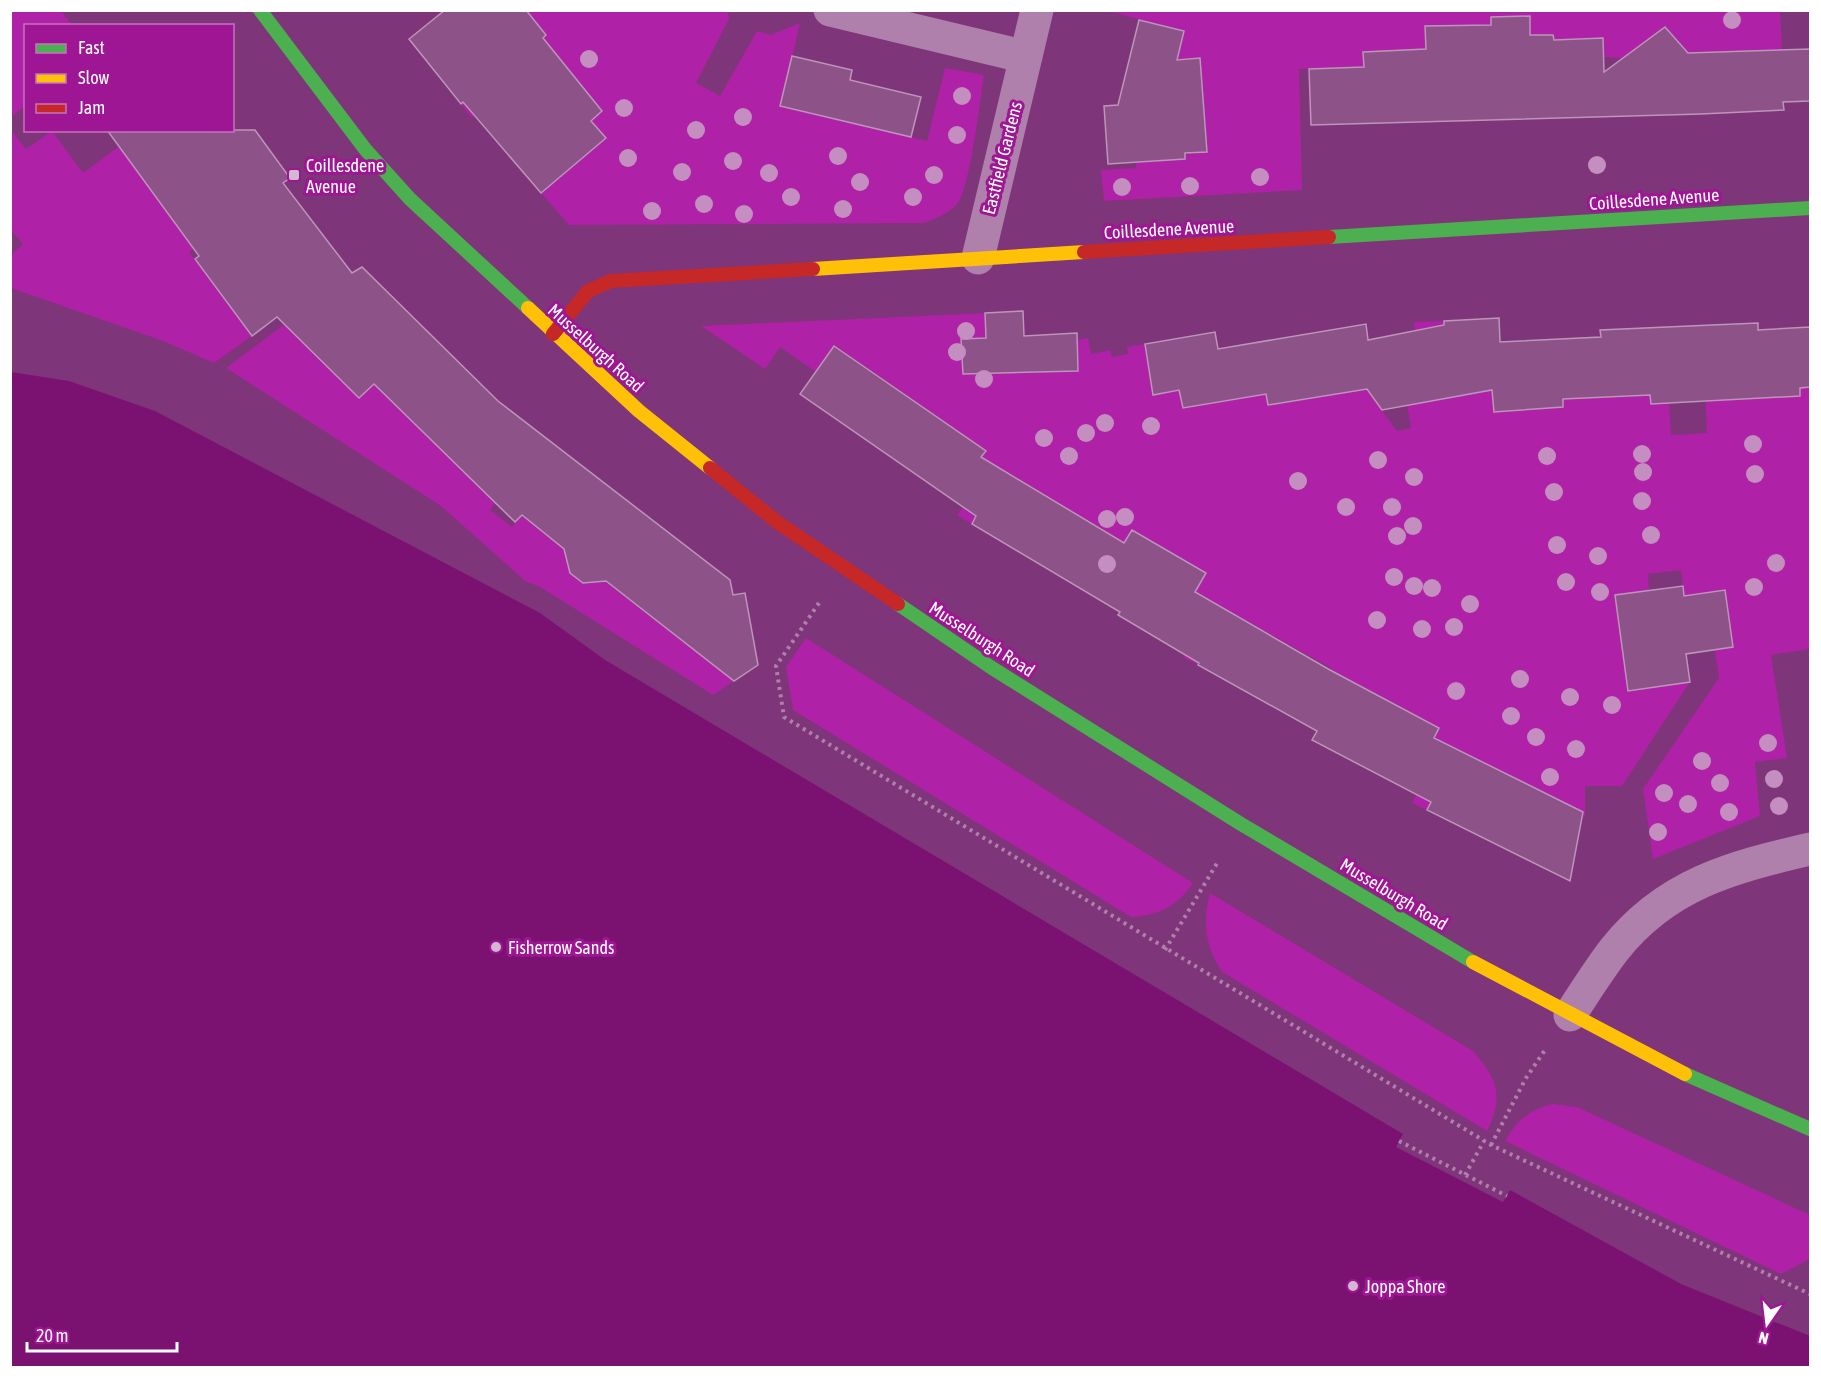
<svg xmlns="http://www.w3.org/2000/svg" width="1821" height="1378" font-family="'Asap Condensed',sans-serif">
<rect width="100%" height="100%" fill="#7f3579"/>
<path fill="#af21a6" d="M10,11H61L72,25L26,26L25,106L11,117Z
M526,11H728L729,19L696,83L720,96L757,31L771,35L800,23L781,106L927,141L945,68L984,75C980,99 970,190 957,204C948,214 936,218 924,223L569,225L541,193L606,138L591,121L602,111L587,92L471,117L461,104L546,36Z
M1108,11H1780L1782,50L1641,59L1603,57L1555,63L1553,35H1530L1529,16L1491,17L1492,58L1463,26H1425L1426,65L1387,51L1363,52L1364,67L1299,69L1302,190L1104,201L1101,170L1136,168V162L1207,152L1200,59L1171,60L1180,50L1184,31Z
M10,129L26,149L52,131L83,173L137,133L125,155L161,204L187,186L219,229L189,252L252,336L214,363L163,341L11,288V255L23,244L11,230Z
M302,311L342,351L327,366L359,398L375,383L499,498L490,510L512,527L521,515L525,518L566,550L570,573L582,583L593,582L598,576L734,681L713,695L540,587L525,581L441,506L226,368Z
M985,313L986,352L1033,349L1034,373L1078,371L1077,340L1088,338L1091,354L1110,350L1112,357L1128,354L1127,347L1145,344L1153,395L1179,390L1183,408L1244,398L1235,347L1377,387L1380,408L1397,431L1411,428L1407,405L1420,380L1414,322L1444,321L1447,381L1492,379L1494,412L1535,410L1532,356L1543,408L1563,407V399L1650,395L1651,404L1669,403L1671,435L1707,433L1705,392L1800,396V388L1810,387V649L1771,655L1787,758L1755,762L1760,816L1653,859L1643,789L1719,678L1715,650L1733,647L1725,590L1684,596L1681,570L1648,574L1649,590L1615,595L1629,691L1690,682L1622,786H1585V817H1575L1578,837L1543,827L1556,798L1457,750L1427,810L1412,803L1416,795L1407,790L1439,728L1345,678L1322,684L1331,668L1228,611L1198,665L1183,657L1206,619L1186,608L1206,573L1132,530L1093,596L1081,589L1112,535L1004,471L972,524L957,515L963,507L952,499L985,450L835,346L816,372L780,347L765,369L701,326Z
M806,638L1193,883C1176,907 1160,915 1131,917L793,710L786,667Z
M1210,893L1473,1051C1498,1080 1504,1095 1487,1131L1222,972C1205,945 1202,923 1210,893Z
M1552,1104L1577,1107L1810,1215V1259L1781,1274L1505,1141C1517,1120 1528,1111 1552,1104Z"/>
<path fill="#7b1272" d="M11,372L69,381L155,411L540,613L605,660L1403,1134L1396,1147L1503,1202L1510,1190L1681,1284L1810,1336V1367H11Z"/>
<path fill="#8d5288" stroke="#bd95ba" stroke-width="1.5" d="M445,10H526L546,35L543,38L602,111L591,121L606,138L541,193L463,102L461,104L409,39Z
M1530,16V35H1553L1554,40L1603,38L1604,72L1665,27L1688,53L1810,49V101L1783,102L1784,110L1701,114L1311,125L1309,69L1364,67L1363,52L1426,49L1425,26L1491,25V17Z
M1139,20L1184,31L1177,60L1200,58L1207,152L1185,153V159L1108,164L1104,106L1118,105Z
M792,56L852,70L850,80L921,97L911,137L780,106Z
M107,130H255L290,178L283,183L352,273L362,267L498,401L730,580L733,595L745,593L758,665L734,681L606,581L583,583L570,573L564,549L522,515L515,522L374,384L359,398L277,317L252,336L195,259L199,256Z
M1023,311L1024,336L1077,333L1078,371L963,374L961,339L986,338L985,313Z
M1499,318L1500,342L1601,337L1600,330L1712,325L1758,323V330L1810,327V387L1800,388V396L1651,404L1650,395L1563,399V407L1494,412L1492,390L1382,410L1367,389L1268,405L1266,394L1183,408L1179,390L1153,395L1145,344L1215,332L1218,349L1366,324L1368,340L1444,325V321Z
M834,346L986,451L981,457L1124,543L1132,530L1206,573L1195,592L1330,670L1439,728L1434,738L1583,812L1570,881L1427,810L1431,802L1312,740L1317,731L1198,665L1199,663L1118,615L1120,612L972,524L976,516L800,394Z
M1683,586L1684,596L1725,590L1733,647L1686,654L1690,682L1628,691L1615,595Z"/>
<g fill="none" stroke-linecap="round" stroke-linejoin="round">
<path stroke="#b080ac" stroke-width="4" stroke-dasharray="3 4.5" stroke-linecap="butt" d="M819,603L776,666L784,717L1491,1145L1810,1294
M1165,950L1219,860
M1399,1141L1507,1196
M1491,1145L1526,1078L1545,1050
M1465,1175L1484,1141"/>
<path stroke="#b080ac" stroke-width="33" d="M830,10L1026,57
M978,258L1037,10
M1570,1015C1584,993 1598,971 1614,950C1666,884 1732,867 1810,849"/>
<path stroke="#4caf50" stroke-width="14" d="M260,10L365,149L410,199L528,308
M1329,237L1810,208
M898,604L992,668L1241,824L1473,962
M1685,1074L1810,1129"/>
<path stroke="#ffc107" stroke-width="14" d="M813,269L1084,252
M528,308L639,411L710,468
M1473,962L1685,1074"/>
<path stroke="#c62828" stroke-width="14" d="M1084,252L1329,237
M553,334L588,291L611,281L813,269
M710,468L777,522L898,604"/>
</g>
<g fill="#c48ec0">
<circle cx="1732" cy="20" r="9"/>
<circle cx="589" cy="59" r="9"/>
<circle cx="962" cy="96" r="9"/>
<circle cx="624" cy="108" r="9"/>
<circle cx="743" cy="117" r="9"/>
<circle cx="696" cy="130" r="9"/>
<circle cx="957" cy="135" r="9"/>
<circle cx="838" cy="156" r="9"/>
<circle cx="628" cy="158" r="9"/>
<circle cx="733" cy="161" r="9"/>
<circle cx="1597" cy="165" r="9"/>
<circle cx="682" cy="172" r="9"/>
<circle cx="769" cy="173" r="9"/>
<circle cx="934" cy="175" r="9"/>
<circle cx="1260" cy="177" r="9"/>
<circle cx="860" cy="182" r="9"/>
<circle cx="1190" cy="186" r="9"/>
<circle cx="1122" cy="187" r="9"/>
<circle cx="791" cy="197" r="9"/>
<circle cx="913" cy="197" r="9"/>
<circle cx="704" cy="204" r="9"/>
<circle cx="843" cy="209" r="9"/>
<circle cx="652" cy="211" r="9"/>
<circle cx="744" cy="214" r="9"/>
<circle cx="966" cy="331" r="9"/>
<circle cx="957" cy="352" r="9"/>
<circle cx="984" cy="379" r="9"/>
<circle cx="1105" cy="423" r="9"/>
<circle cx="1151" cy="426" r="9"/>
<circle cx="1086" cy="433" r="9"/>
<circle cx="1044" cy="438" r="9"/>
<circle cx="1753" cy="444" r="9"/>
<circle cx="1642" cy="454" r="9"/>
<circle cx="1069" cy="456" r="9"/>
<circle cx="1547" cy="456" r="9"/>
<circle cx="1378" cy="460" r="9"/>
<circle cx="1643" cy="472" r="9"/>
<circle cx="1755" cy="474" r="9"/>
<circle cx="1414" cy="477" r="9"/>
<circle cx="1298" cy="481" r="9"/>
<circle cx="1554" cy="492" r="9"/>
<circle cx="1642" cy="501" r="9"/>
<circle cx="1346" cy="507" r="9"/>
<circle cx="1392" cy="507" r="9"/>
<circle cx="1125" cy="517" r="9"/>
<circle cx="1107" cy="519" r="9"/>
<circle cx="1413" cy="526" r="9"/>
<circle cx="1651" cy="535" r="9"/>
<circle cx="1397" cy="536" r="9"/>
<circle cx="1557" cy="545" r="9"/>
<circle cx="1598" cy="556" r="9"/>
<circle cx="1776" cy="563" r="9"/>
<circle cx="1107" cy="564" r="9"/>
<circle cx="1394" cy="577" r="9"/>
<circle cx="1566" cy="582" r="9"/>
<circle cx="1414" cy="586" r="9"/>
<circle cx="1754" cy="587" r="9"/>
<circle cx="1432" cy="588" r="9"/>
<circle cx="1600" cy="592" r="9"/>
<circle cx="1470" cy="604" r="9"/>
<circle cx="1377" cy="620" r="9"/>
<circle cx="1454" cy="627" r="9"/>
<circle cx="1422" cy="629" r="9"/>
<circle cx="1520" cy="679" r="9"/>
<circle cx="1456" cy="691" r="9"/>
<circle cx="1570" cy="697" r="9"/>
<circle cx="1612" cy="705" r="9"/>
<circle cx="1511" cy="716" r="9"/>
<circle cx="1536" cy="737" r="9"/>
<circle cx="1768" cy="743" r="9"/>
<circle cx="1576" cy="749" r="9"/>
<circle cx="1702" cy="761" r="9"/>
<circle cx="1550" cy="777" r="9"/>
<circle cx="1774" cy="779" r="9"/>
<circle cx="1720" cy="783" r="9"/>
<circle cx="1664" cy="793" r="9"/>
<circle cx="1688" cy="804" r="9"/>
<circle cx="1779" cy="806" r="9"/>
<circle cx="1729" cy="812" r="9"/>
<circle cx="1658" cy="832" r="9"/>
</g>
<g fill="#d2b8d0" stroke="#9e1693" stroke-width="2">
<rect x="288" y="169" width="12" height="12" rx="3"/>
<circle cx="496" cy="947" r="6"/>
<circle cx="1353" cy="1286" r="6"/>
</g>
<g text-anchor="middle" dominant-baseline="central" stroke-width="6" stroke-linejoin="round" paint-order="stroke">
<g font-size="18" fill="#fff" stroke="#9e1693">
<text transform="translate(1002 158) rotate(-76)">Eastfield Gardens</text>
<text transform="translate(1654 199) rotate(-4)">Coillesdene Avenue</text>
<text transform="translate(1169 229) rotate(-3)">Coillesdene Avenue</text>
<text transform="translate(596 348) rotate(42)">Musselburgh Road</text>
<text transform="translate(982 639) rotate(33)">Musselburgh Road</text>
<text transform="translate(1394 894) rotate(31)">Musselburgh Road</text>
</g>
<g font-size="18" fill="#fff" stroke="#9e1693" text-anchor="start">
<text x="306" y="165">Coillesdene<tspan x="306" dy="21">Avenue</tspan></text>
<text x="508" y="947">Fisherrow Sands</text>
<text x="1365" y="1286">Joppa Shore</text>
</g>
</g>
<rect width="1821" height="1378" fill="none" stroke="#ffffff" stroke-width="24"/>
<rect x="24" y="24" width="210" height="108" fill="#9e1693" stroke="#c573be" stroke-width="1.5"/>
<rect x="36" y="44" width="30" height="9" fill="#4caf50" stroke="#c573be" stroke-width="1.5"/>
<text x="78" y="54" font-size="18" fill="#ffffff">Fast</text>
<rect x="36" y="74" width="30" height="9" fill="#ffc107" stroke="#c573be" stroke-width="1.5"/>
<text x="78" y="84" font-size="18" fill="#ffffff">Slow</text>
<rect x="36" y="104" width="30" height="9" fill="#c62828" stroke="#c573be" stroke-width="1.5"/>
<text x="78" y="114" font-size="18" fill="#ffffff">Jam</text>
<g transform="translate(1767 1324) rotate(194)" stroke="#9e1693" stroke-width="4.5" paint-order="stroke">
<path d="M0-4.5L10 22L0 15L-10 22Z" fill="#ffffff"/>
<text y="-9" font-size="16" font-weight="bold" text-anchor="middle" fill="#ffffff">N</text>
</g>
<path d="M27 1342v9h150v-9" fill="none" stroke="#ffffff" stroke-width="3"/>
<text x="36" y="1342" font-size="18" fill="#ffffff" stroke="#9e1693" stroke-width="4.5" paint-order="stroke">20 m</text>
</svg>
